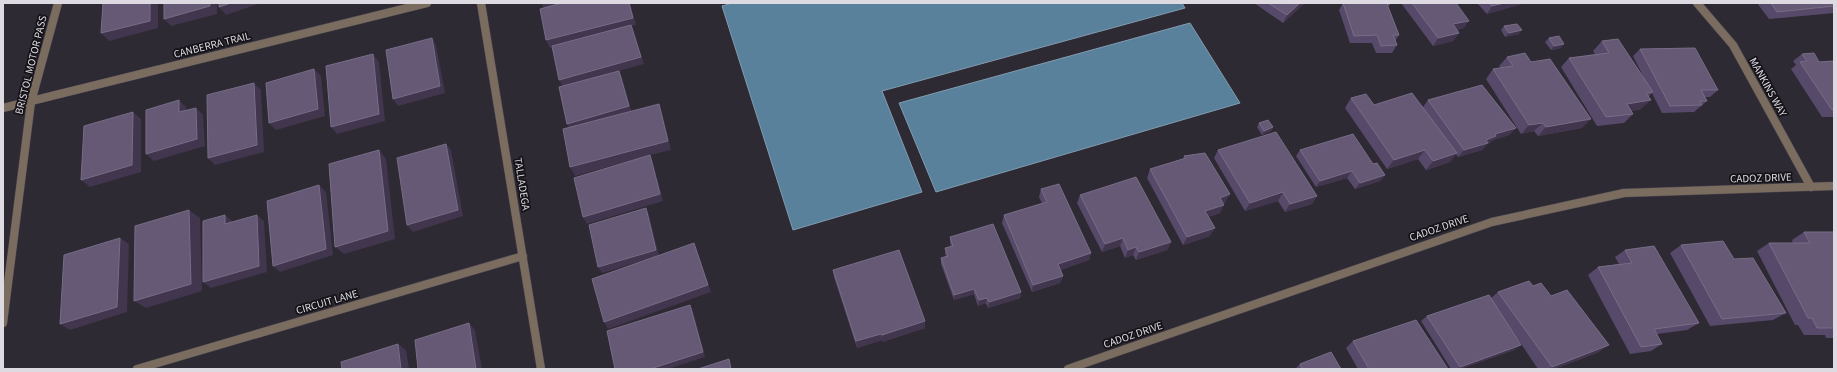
<svg xmlns="http://www.w3.org/2000/svg" width="1837" height="372" font-family="'Source Sans 3',sans-serif">
<rect width="100%" height="100%" fill="#2e2a33"/>
<path fill="#5a819b" stroke="#819cb0" d="M732,3H1182L1185,8L882,91L922,192L793,230L722,6Z
M1190,23L1240,103L936,192L899,103Z"/>
<g fill="none" stroke-linecap="round" stroke-linejoin="round">
<g stroke="#4a464f" stroke-width="9">
<path id="minor" d="M481,3L541,369
M1697,3L1733,45L1811,187
M3,108L427,3
M3,323L31,102L58,3
M137,369L523,256"/>
</g>
<g stroke="#4a464f" stroke-width="9">
<path id="tertiary" d="M1068,369L1492,222L1624,193L1834,186"/>
</g>
<use href="#minor" stroke="#7b6c60" stroke-width="8"/>
<use href="#tertiary" stroke="#7b6c60" stroke-width="8"/>
</g>
<path fill="#574969" d="M1254,3H1305L1283,23Z
M1343,3L1390,4L1388,7L1399,35L1395,41L1397,45L1392,53H1376L1372,43H1350L1339,10Z
M1401,3H1456L1464,28L1456,30L1459,33L1453,41L1433,46Z
M1477,3H1525L1487,14Z
M1757,3H1834V13L1769,19Z
M1504,26L1519,34L1505,37L1501,30Z
M1549,38L1561,48L1551,50L1545,42Z
M1602,41L1644,78L1633,56L1640,49L1718,90L1710,97H1705L1707,101L1694,112L1662,113L1652,93L1649,96L1641,109L1631,111L1633,114L1624,123L1597,126L1561,67L1569,58L1595,54L1593,51Z
M1802,54L1819,62L1834,61V117H1822L1791,69L1796,65L1793,61Z
M1507,57L1531,62L1582,128L1538,136L1534,131L1521,134L1486,79L1493,69L1501,68L1499,66Z
M1351,98L1374,105L1423,107L1428,100L1516,128L1509,135L1493,140L1490,143L1487,144L1482,150L1458,157L1456,154L1450,162L1426,170L1418,159L1387,169L1345,108Z
M1259,123L1273,127L1271,131L1262,135L1257,127Z
M1218,150L1317,196L1312,204L1285,212L1278,201L1245,211L1214,158Z
M1300,150L1373,164L1385,175L1380,181L1355,189L1347,178L1316,187L1296,156Z
M1184,156L1225,203H1223L1220,213L1208,217L1210,236L1183,245L1147,178L1150,169L1183,159Z
M1041,189L1091,253L1089,260L1060,270L1063,276L1060,283L1032,292L1002,223L1004,215L1042,203L1039,197Z
M1080,195L1171,242L1167,250L1136,260L1133,255L1125,258L1120,246L1102,252L1077,203Z
M1804,232H1834V338H1826L1825,335H1804L1798,325H1795L1757,251L1769,243H1793L1792,240Z
M950,237L1021,292L1020,298L988,308L986,303L978,306L974,294L954,300L941,264V258L946,256L945,254V248L951,247L950,243Z
M1681,245L1734,259L1786,313L1773,320L1710,326L1670,253Z
M1625,250L1699,323L1687,330L1657,334L1662,344L1651,351L1630,354L1588,275L1598,267L1619,264L1615,257Z
M833,270L925,328L882,342V340L857,348L834,277Z
M1533,286L1551,296L1599,352L1554,369H1538L1517,338L1514,350L1460,369H1451L1421,321L1427,316L1491,298L1498,292Z
M1353,341L1448,369H1358L1346,348Z
M1300,364L1341,369H1295Z"/>
<path fill="#41364e" d="M150,3H158V28L109,41L101,33Z
M210,3H217V14L171,26L164,19Z
M231,3H261L226,15L219,7Z
M541,3H565L544,9Z
M629,3H630L636,25L632,26L644,64L619,71L622,78L632,113L571,131L567,124L563,87L559,80L632,26L550,48L546,40Z
M1300,3H1305L1283,23L1287,15Z
M1504,3H1525L1487,14L1492,6Z
M1469,21L1464,28L1447,32L1453,24Z
M1522,30L1519,34L1505,37L1509,33Z
M1459,33L1453,41L1433,46L1438,38Z
M432,38L436,45L445,93L398,106L393,99Z
M1564,44L1561,48L1551,50L1554,46Z
M373,54L379,62L385,121L337,134L331,127Z
M314,69L321,76L325,116L276,130L269,123Z
M254,83L261,90L264,152L215,165L208,158Z
M179,100L186,107V119L179,112Z
M1651,100L1641,109L1618,113L1627,104Z
M659,104L662,113L671,150L650,155L653,162L663,201L587,224L583,217L650,155L575,176L570,167Z
M196,108L203,115L205,146L154,161L146,154Z
M133,112L141,119V172L90,187L81,180Z
M1591,119L1582,128L1538,136L1546,127Z
M1543,123L1534,131L1521,134L1529,125Z
M1273,127L1271,131L1262,135L1264,131Z
M1516,128L1509,135L1493,140L1490,143L1487,144L1482,150L1458,157L1464,150L1495,134Z
M446,144L451,150L463,216L413,232L407,225Z
M379,150L386,159L395,239L344,254L335,247Z
M1425,150L1418,159L1387,169L1394,160Z
M1457,153L1450,162L1426,170L1433,161Z
M1352,171L1347,178L1316,187L1320,181Z
M1385,175L1380,181L1355,189L1360,183Z
M319,185L326,192L333,255L280,272L273,266Z
M1283,192L1278,201L1245,211L1250,203Z
M1230,194L1225,203L1215,206L1220,198Z
M1317,196L1312,204L1285,212L1290,204Z
M1224,205L1220,213L1201,219L1205,211Z
M646,208L649,215L659,256L602,273L598,267Z
M189,210L200,218L202,291L146,308L134,301Z
M225,215L232,221L233,231L225,224Z
M257,215L264,221L267,272L211,288L203,282Z
M1215,228L1210,236L1183,245L1187,237Z
M120,238L129,244L127,312L70,330L60,324Z
M1123,238L1120,246L1102,252L1105,244Z
M1171,242L1167,250L1136,260L1139,252Z
M694,243L711,292L608,329L604,322Z
M1136,247L1133,255L1125,258L1128,250Z
M1091,253L1089,260L1056,272L1058,264Z
M1063,276L1060,283L1032,292L1033,285Z
M974,289V294L954,300V295Z
M1021,292L1020,298L988,308L989,302Z
M987,298L986,303L978,306L979,300Z
M690,305L693,311L705,357L668,369H650Z
M925,321V328L882,342V335Z
M469,323L475,330L482,369H476Z
M881,334L882,340L857,348L856,341Z
M398,344L406,350L409,369H401Z
M1521,345L1514,350L1460,369H1456L1460,367Z
M1609,345L1599,352L1554,369H1549L1552,367Z"/>
<path fill="#655976" stroke="#786d87" d="M103,3H150V21L101,33Z
M164,3H210V6L164,19Z
M219,3H231L219,7Z
M562,3H629L633,18L546,40L540,9Z
M1268,3H1300L1287,15Z
M1343,3H1390V4H1387L1399,35H1393L1397,45L1381,46L1377,35L1354,36Z
M1412,3H1456L1469,21L1453,24L1459,33L1438,38Z
M1489,3H1504L1492,6Z
M1771,3H1834V6L1777,12Z
M1517,24L1522,30L1509,33L1504,26Z
M631,25L641,57L559,80L552,46Z
M1559,36L1564,44L1554,46L1549,38Z
M432,38L440,86L393,99L386,50Z
M1618,39L1653,92L1646,93L1651,100L1627,104L1633,114L1606,117L1569,58L1609,53L1602,41Z
M1695,48L1718,90H1701L1707,101H1700L1702,105L1670,106L1640,49Z
M1525,53L1531,62L1550,59L1591,119L1546,127L1543,123L1529,125L1493,69L1513,66L1507,57Z
M1814,53L1819,62L1834,61V110H1832L1800,62L1807,61L1802,54Z
M373,54L379,114L331,127L326,66Z
M314,69L318,109L269,123L266,83Z
M619,71L629,106L567,124L559,87Z
M254,83L257,145L208,158L207,95Z
M1482,85L1516,128L1495,134L1496,136L1486,140L1488,143L1464,150L1428,100Z
M1412,93L1457,153L1433,161L1425,150L1394,160L1351,98L1366,94L1374,105Z
M179,100V112L196,108L197,139L146,154V110Z
M659,104L668,141L570,167L563,129Z
M133,112L132,165L81,180L84,126Z
M1268,120L1273,127L1264,131L1259,123Z
M1276,132L1317,196L1290,204L1283,192L1250,203L1218,150Z
M1353,134L1373,164L1377,163L1385,175L1360,183L1352,171L1320,181L1300,150Z
M446,144L458,210L407,225L397,158Z
M379,150L388,231L335,247L329,164Z
M1205,153L1230,194L1220,198L1224,205L1205,211L1215,228L1187,237L1150,169L1186,158L1184,156Z
M650,155L660,194L583,217L574,178Z
M1136,177L1171,242L1139,252L1136,247L1128,250L1123,238L1105,244L1080,195Z
M1059,184L1091,253L1058,264L1063,276L1033,285L1004,215L1047,202L1041,189Z
M319,185L326,249L273,266L267,201Z
M646,208L656,250L598,267L589,225Z
M189,210L191,284L134,301L135,226Z
M225,215V224L257,215L259,266L203,282V221Z
M993,224L1021,292L989,302L987,298L979,300L974,289L954,295L941,258L948,256L945,248L953,246L950,237Z
M1804,232H1834V328H1817L1812,318H1808L1769,243H1810Z
M120,238L117,307L60,324L64,255Z
M1723,241L1734,259L1753,258L1786,313L1722,319L1681,245Z
M694,243L708,285L604,322L592,279Z
M1654,246L1699,323L1654,329L1662,344L1641,347L1598,267L1632,263L1625,250Z
M899,250L925,321L882,335L881,334L856,341L833,270Z
M1529,281L1533,286L1541,283L1551,296L1567,290L1609,345L1552,367L1498,292Z
M1489,295L1521,345L1460,367L1427,316Z
M690,305L703,352L650,369H615L607,331Z
M1416,320L1448,369H1369L1353,341Z
M469,323L476,369H418L415,340Z
M398,344L401,369H342L341,362Z
M1331,352L1341,369H1302L1300,364Z
M729,359L731,369H698Z"/>
<g text-anchor="middle" dominant-baseline="central" stroke-width="3.5" stroke-linejoin="round" paint-order="stroke">
<g font-size="11" fill="#dddbe1" stroke="#151318">
<text transform="translate(212 45) rotate(-14)">CANBERRA TRAIL</text>
<text transform="translate(31 65) rotate(-76)">BRISTOL MOTOR PASS</text>
<text transform="translate(1768 87) rotate(61)">MANKINS WAY</text>
<text transform="translate(1761 178) rotate(-2)">CADOZ DRIVE</text>
<text transform="translate(522 184) rotate(81)">TALLADEGA</text>
<text transform="translate(1439 228) rotate(-19)">CADOZ DRIVE</text>
<text transform="translate(327 302) rotate(-16)">CIRCUIT LANE</text>
<text transform="translate(1133 335) rotate(-19)">CADOZ DRIVE</text>
</g>
</g>
<rect width="1837" height="372" fill="none" stroke="#dddbe1" stroke-width="8"/>
</svg>
